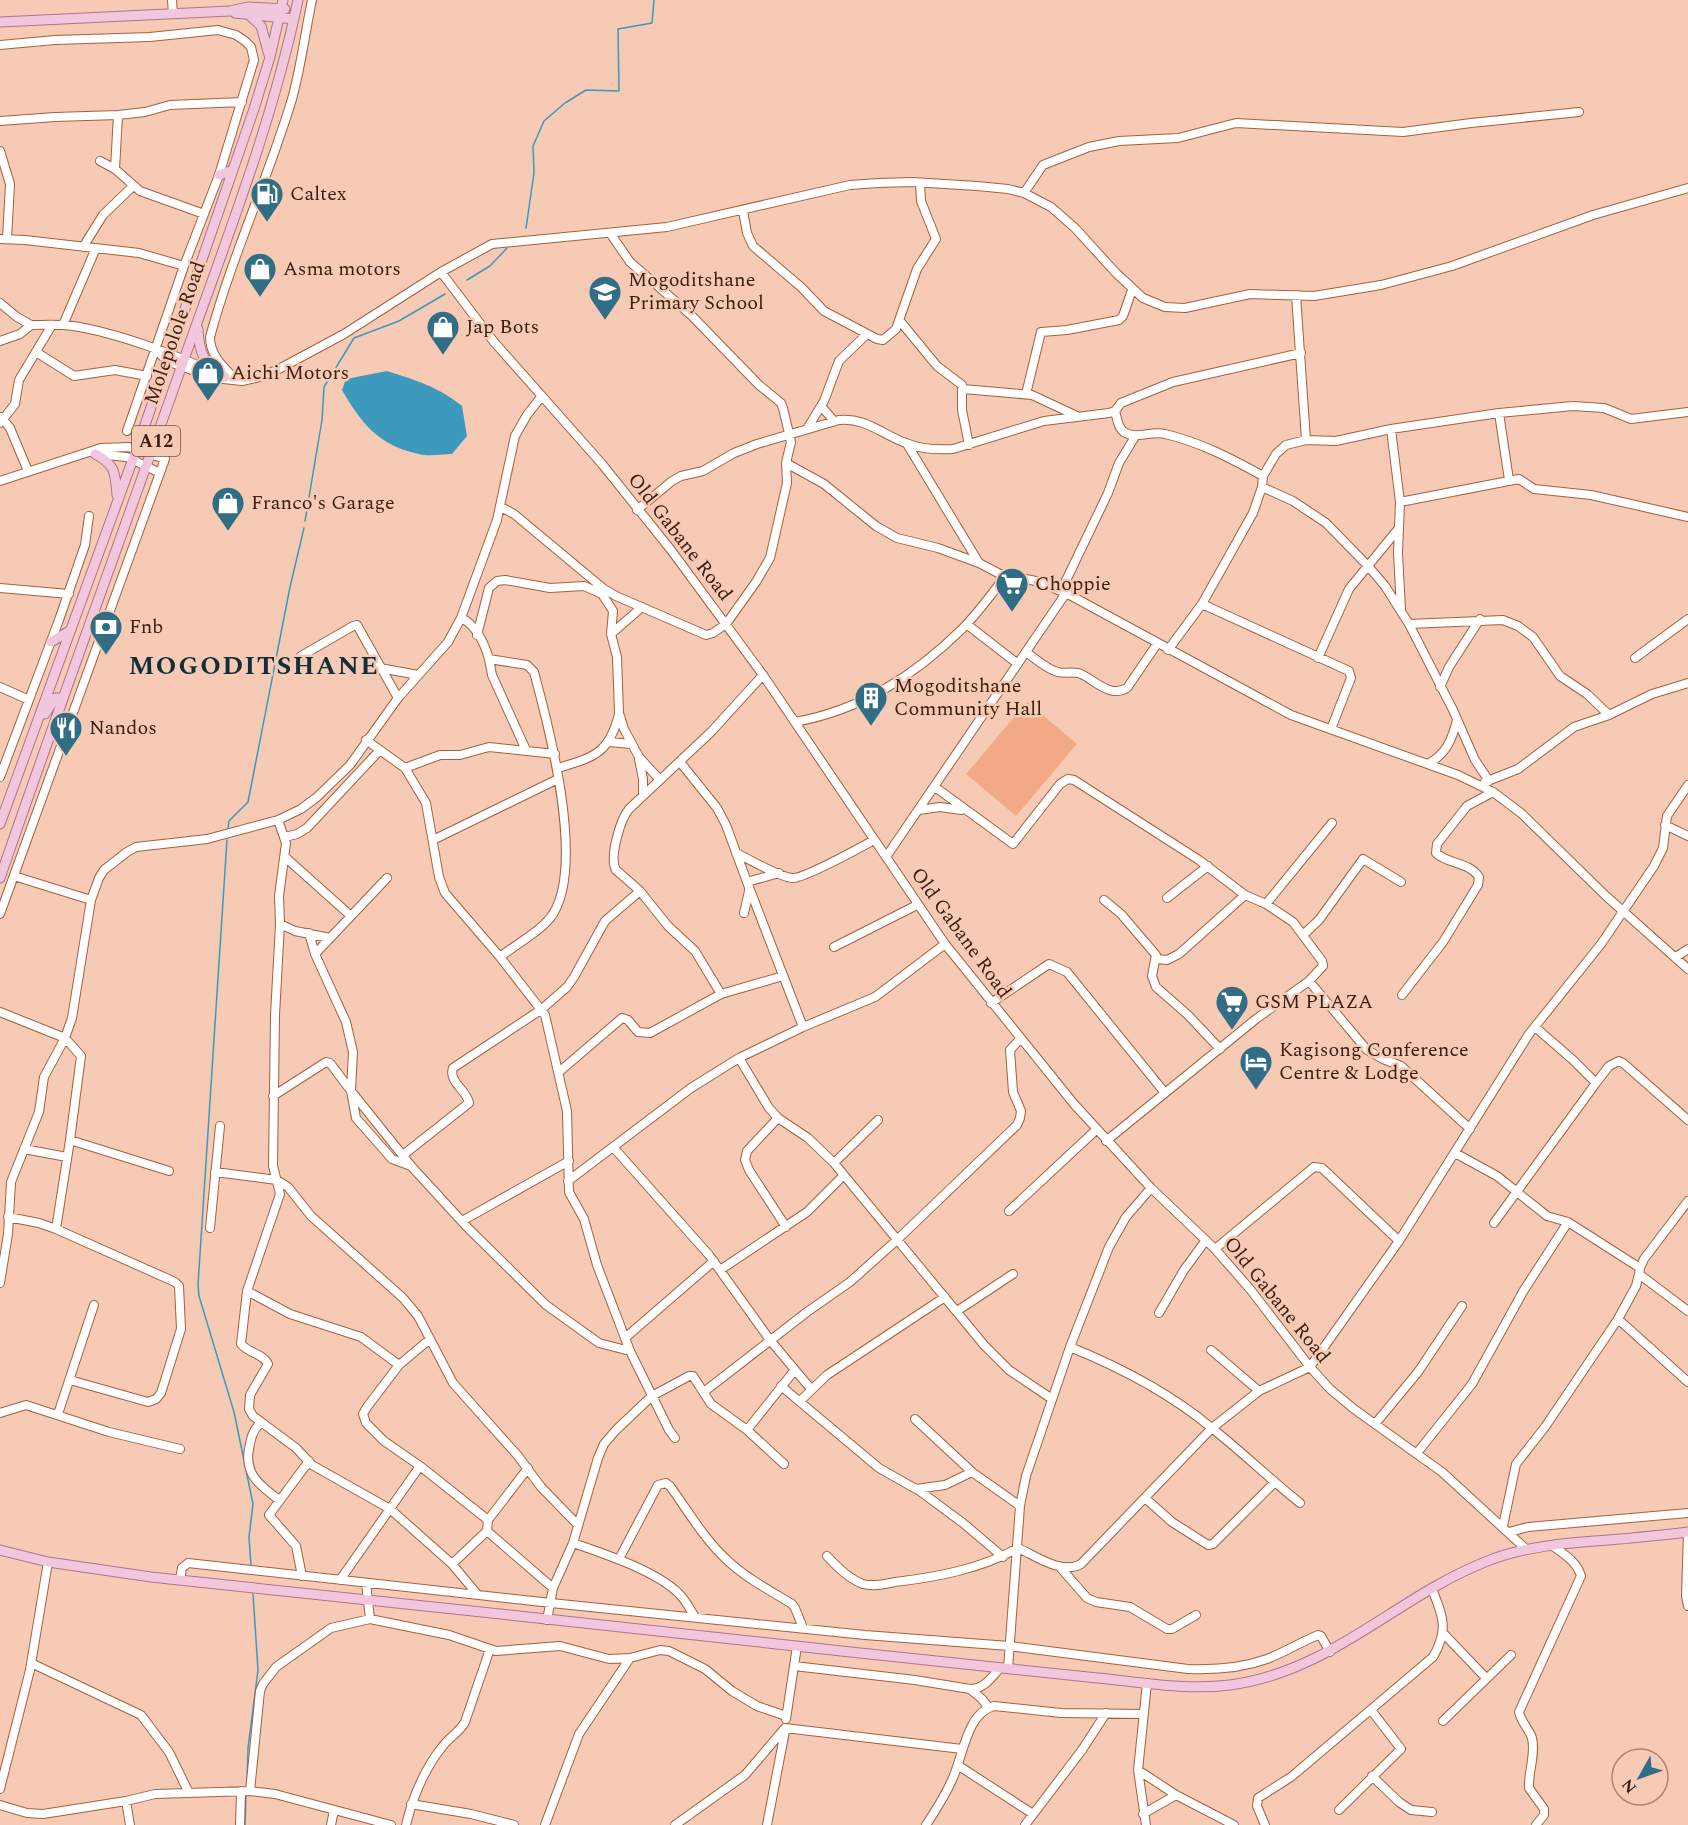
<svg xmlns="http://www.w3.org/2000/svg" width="1688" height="1825" font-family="Spectral,serif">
<rect width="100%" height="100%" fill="#f6cab4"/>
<path fill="#f3a985" d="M1027,702L1077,744L1016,816L966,774Z"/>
<path fill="#3e9abd" d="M387,371C415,380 439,387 462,406L467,436L452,454C441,454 429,457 419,454C379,446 361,423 342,390L346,379Z"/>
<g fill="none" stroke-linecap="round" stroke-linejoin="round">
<path stroke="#3e9abd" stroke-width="1.5" d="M526,228L534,173L533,146L544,121L565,103L586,90L619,91L618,29L652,23L654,0
M467,280L490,266L507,248
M305,521L322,420L324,387L354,338L399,321L445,294
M228,828L229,821L248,802L290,587L304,528
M227,840L198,1285L199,1296L234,1412L253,1504L249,1537L251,1566
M247,1785L248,1748L258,1670L253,1594
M245,1825L246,1796"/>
<g stroke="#a2613f" stroke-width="10">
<path id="minor" d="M172,0L173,14
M0,45L55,40L150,37L218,30L236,35L245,41L251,47L254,60L219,175L184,266L127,431
M0,121L55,117L118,115L145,112L170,105L242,102
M0,151L10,184L7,239
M100,161L115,169L140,191L204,214
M115,169L118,115
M1024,193L1043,165L1089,147L1119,141L1178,138L1236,123L1403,132L1471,123L1579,112
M743,211L747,233L753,246L801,287L824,311L877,339L883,340L896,329L917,269L936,239L921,201L920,183
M0,239L25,240L139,253L184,266
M83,247L103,215L133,186
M441,272L494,342L602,464L671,550L763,675L945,944L1074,1104L1151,1188L1215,1249L1250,1289L1310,1367L1330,1389L1354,1409L1442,1472L1526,1549
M1296,295L1306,440
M0,303L17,317L31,325L20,334L0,341
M900,321L937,366L962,385V410L969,445
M31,325C45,325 59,324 73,326C119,333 174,355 217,373
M63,325L96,248
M36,352L74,376L115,370L147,376
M158,352L167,361L214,378L242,381L256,378L277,370L344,334L441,272L492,244L667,227L850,185L878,183L912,182L977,186L1008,189L1024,193L1051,207L1075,228L1116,273L1143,298L1165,307L1185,308L1250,294L1314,296L1381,285L1452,266L1593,215L1688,188
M236,380C224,367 210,356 210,337C232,256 268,179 292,99C301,67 305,33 312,0
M963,389L1032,395L1077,416
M1026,394L1041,332L1067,330L1119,320L1123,316L1132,290
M821,406L834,421
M1115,411C1117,418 1118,428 1124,432C1137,440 1152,430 1165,434C1200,442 1232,459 1263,476
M1499,413L1509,480
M1,417L10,428L28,471
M0,423L15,404L19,380L52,325
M807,429L824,401L839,361L867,334
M1391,429L1400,502L1398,553L1401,610
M907,444L979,563
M95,454L127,457L160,473
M786,463L824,484L876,526L897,538L938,548L979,563L1000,574L1036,581L1066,593L1291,715L1458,775L1493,792L1521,813L1606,896L1688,969
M0,481L101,448L129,447L165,459L0,914
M1262,487L1293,501L1326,523L1368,566L1385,586L1409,624L1453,710L1475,760L1489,781
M1400,502L1519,479L1534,489L1591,495L1688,517
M501,507L514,514L604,589L616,596L706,635L713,633L726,624L756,582L770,558L787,483L786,463L791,442L783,408L781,403L759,385L691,315L630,262L610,233
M637,510L672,481L681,476L703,471L734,453L757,444L839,420C865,417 883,435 906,443C920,449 938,450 953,449L1044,421L1109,413L1115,411L1121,403L1173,382L1301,353
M0,588L69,594
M1061,591L1108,493L1119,463L1136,435
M1202,604L1349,671L1351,678L1331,729
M461,618C476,624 485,645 489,659L527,665L534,672C549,727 585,863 553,914C543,930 515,945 500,957
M1409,624L1503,620L1518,626L1533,637L1560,676L1587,694L1609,715
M969,626L1018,664
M611,634L642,607
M477,635L489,588L497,581L505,580L550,588L584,586L602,594L613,611L611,634L617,657L619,713L624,729L639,757L660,780
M1168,650L1202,604L1253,513L1262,487L1263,476L1276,454L1286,445L1306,440L1336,441L1391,429L1499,413L1573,406L1604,408L1631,419L1688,412
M1026,652C1036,659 1046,669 1058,672C1065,674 1074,671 1081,674C1096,681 1110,698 1127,688L1157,644
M301,656L353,626L357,625L398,698
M1318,658L1349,589L1399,528
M1635,658L1688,619
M489,659L492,675L526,750
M380,668L418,675
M0,687L29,700
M1440,687L1449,667L1480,619
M795,722C861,710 914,676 962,629C978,613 992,594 1006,575
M366,740L405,768L426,803L439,877L445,893L500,957L545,1015L567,1111L569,1192L584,1219L597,1265L630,1351L669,1430L675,1438
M609,742L631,744
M639,759L643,779V796
M680,762L717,808L726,825L747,882L803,1027
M1428,764C1446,754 1452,740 1457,720
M405,768L440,755H460L489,747L555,754
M558,768C594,757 609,754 619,714
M0,777L59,620L85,545L89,516
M1485,782L1518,769L1574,727L1609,715L1652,694L1688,683
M935,787L1013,844L1060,784L1068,779L1074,780L1199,860L1245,895L1266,904L1293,922L1322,961L1323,966L1309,981L1256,1019L1106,1141
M919,810L940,807L961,810
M278,820L286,843L279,896L280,924L275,1015L273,1166L280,1194L247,1291L241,1344C248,1353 264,1354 268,1364L250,1395L249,1409L253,1416L296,1448L312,1465L390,1509L452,1564L477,1594
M1665,825L1688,836
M285,837L297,834L307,828L380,750
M433,840L558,779
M736,853C749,859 779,877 792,878C804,879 861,847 874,840
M285,857L351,916
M886,857L1066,593
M14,876L91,900
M747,882L779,873
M1167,898L1208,866
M1104,900L1121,914L1156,955L1152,976L1156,987L1188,1015L1220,1049
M1266,904L1332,823
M744,913L749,891
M280,924L295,931L330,938
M309,933L315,954L346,1022L353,1052L351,1091L356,1118L392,1159L411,1166
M1303,935L1319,920L1363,859L1401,882
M834,947L917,905
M315,954L387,878
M1676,957L1688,949
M1157,959L1167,960L1179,954L1245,895
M1309,981L1367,1050L1383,1059L1401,1066L1470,1129
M721,994L695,951L668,926L640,891L616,870C609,858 620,820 629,809L711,732L763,675
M1402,995L1443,942L1478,885L1479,877C1468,861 1449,865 1436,853L1437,844L1467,806L1493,792
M991,1003L1049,964L1067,972L1165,1093
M0,1012L65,1038L81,1056L70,1140L56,1229
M1535,1027L1573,1060L1596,1083
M739,1058L769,1108L778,1118L808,1138L834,1163L984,1345L1009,1370L1052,1399
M559,1072L622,1018L628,1020L638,1032L650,1033L721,994L783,976
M273,1096L326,1062L330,1063L351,1091L412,1167L467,1227L546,1305L599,1343L630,1351
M778,1118L747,1151L745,1160L749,1170L786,1227
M70,1140L169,1171
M613,1147L709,1255L770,1340L811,1389
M24,1149L67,1157
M1455,1153L1497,1176L1547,1216L1568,1222L1640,1268L1639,1274L1688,1311
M403,1155L469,1103C467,1090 448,1082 453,1068L542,1009L567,987L574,977L605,921L640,891
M834,1163L878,1120
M215,1172L277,1180L288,1187L311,1216L403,1298L418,1316L453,1383L518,1456L541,1487L578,1525
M568,1181L691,1088L739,1058L803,1027L875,997L945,944
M1009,1211L1096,1130
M8,1217L39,1223L56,1229L175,1282L179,1286L181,1329L161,1393L156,1399L148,1402L70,1380
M462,1221L569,1161
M1494,1223L1596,1083L1609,1066L1619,1061L1623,1063L1688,1120
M210,1228L220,1126
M1215,1249L1314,1167L1322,1168L1399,1241
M1640,1268L1644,1259L1688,1201
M720,1270L807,1212L844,1175
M0,1283L8,1234L11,1182L39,1112L44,1077L65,1038L72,1018L91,900L99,878L104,870L127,852L136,847L207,839L278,820L301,809L317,797L350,765L398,698L448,642L461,618L497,520L515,436L527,415L541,397
M247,1291L290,1314L361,1337L399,1365
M957,1311L1013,1274
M1159,1313L1184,1270L1206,1240
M1618,1319L1688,1382
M625,1338L714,1261
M430,1339L399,1365L367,1407L363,1414L366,1423L384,1441L420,1466L488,1520L528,1468
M1070,1347C1122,1368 1170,1393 1213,1429C1243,1453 1270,1479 1300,1503
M1211,1350L1259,1391
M781,1386L879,1468L916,1489L945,1485L972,1472L1020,1506
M705,1391L807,1312L850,1282L898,1239L1017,1125L1020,1118L1021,1111L1013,1092L1010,1050L1020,1039
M800,1401L827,1375L945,1297
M0,1413L26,1405L109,1432L180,1449
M58,1414L94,1305
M915,1419L972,1472
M260,1423C252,1432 251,1438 249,1449C244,1475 261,1486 279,1500
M1375,1424L1418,1372L1462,1306
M1417,1453L1472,1384L1524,1290L1568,1222
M784,1464L747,1430L794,1371
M917,1489L963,1523L1003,1557
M1145,1498L1172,1522L1208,1545L1213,1544L1274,1483
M488,1520L487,1531L553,1588
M1503,1526L1516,1464L1545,1427L1618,1319L1636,1286L1639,1274
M1509,1532L1528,1527L1688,1513
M1688,1532L1686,1596L1688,1606
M573,1543C604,1554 661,1572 682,1597C687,1603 691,1611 695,1617
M827,1556C837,1567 849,1579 863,1584C873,1587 885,1584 895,1582C937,1577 981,1569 1018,1548C1036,1556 1062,1575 1081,1564L1212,1428L1259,1391L1310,1367L1399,1241L1529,1034L1601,944L1654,866L1663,848L1667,816L1688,785
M619,1559L658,1485L666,1483L670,1486C688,1511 704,1539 727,1560C746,1578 769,1590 792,1604L795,1608L803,1628
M452,1564L487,1531
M1059,1566L1087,1598L1096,1602L1130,1607L1167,1629H1172L1196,1615
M302,1576L296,1546L269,1515L309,1461
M180,1580L182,1568L188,1563L551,1603L865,1635L1009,1646L1188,1669C1214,1670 1242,1668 1267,1659C1285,1652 1301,1642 1318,1635L1321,1636L1330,1652
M340,1580L420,1466
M366,1583L370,1619
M547,1620L553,1588L573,1543L598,1458L604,1444L616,1430L652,1396L689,1376H693L711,1404L747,1430
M1443,1633L1486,1678
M31,1663L141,1715L169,1752L189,1793
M794,1666L915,1680L970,1689C984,1689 991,1678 999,1669
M1008,1668L1020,1506L1026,1476L1070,1347L1109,1247L1126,1217L1151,1188
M970,1689L982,1699L988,1707
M786,1719L797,1646
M1443,1721L1511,1655
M959,1766L1033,1814
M1138,1770L1176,1795L1234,1825
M1372,1776L1399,1802L1411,1810L1432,1812
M0,1789L30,1670L48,1562
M250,1791L260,1691L263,1684L276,1667L331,1628L370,1619L449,1635L496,1651L560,1646L609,1659L630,1658L660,1650L669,1651L705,1669L732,1691L757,1706L786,1716
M126,1801L130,1825
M411,1804L471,1814L514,1825
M0,1805L27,1813L43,1814L126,1801L155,1794L250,1791L275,1794L391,1825
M1339,1810L1401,1749L1371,1710
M1143,1814L1176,1795
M240,1825L241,1791
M331,1825L334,1810
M406,1825C413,1796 424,1770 442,1747C449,1737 459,1733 465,1722L490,1649
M545,1825L579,1734L630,1658
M675,1825L745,1775L785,1728L962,1749
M767,1825L785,1731
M926,1825C936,1810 945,1796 952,1780C963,1758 966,1713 994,1706L1061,1713L1143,1714
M1025,1825L1082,1750L1106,1713
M1146,1825L1138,1770L1147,1683
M1265,1825L1257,1806L1258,1798L1291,1777L1433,1657C1449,1629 1443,1617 1432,1589
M1536,1825L1544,1815V1809L1529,1788C1528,1771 1536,1755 1532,1738C1529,1729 1521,1722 1519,1712L1581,1576C1577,1562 1565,1555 1553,1546"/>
</g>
<g stroke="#ad7488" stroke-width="11">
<path id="major" d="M235,13L294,19
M247,13L261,26L269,55
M0,22L230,11L248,7L285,9
M219,175L233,170
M198,329C199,355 204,362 225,377
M95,454C116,465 115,473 117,495
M51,642L71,630
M45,714L55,698H62
M0,824L137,448L254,109L270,57L283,0
M0,878C61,701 125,527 187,351C228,235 273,120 298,0
M0,1550L48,1562L151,1577C387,1603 624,1626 860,1653C936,1661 1012,1669 1088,1677C1135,1681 1184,1691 1230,1685C1330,1672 1395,1598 1485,1562C1524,1546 1567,1543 1609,1540C1635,1538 1662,1535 1688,1532"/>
</g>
<use href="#minor" stroke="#fff" stroke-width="8"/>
<use href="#major" stroke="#f2c7dd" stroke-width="9"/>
</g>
<defs>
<g id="fuel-pin" transform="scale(1.725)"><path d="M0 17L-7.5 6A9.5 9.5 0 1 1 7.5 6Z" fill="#316d85" stroke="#f6cab4"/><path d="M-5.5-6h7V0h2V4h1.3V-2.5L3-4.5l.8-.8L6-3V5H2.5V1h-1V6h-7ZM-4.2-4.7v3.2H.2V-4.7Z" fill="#fff"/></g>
<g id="shop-pin" transform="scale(1.725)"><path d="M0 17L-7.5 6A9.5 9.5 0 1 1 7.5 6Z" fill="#316d85" stroke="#f6cab4"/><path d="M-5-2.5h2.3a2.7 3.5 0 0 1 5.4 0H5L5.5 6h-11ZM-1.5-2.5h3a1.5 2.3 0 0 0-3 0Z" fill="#fff"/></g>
<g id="school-pin" transform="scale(1.725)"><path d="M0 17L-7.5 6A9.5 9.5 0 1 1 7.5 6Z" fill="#316d85" stroke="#f6cab4"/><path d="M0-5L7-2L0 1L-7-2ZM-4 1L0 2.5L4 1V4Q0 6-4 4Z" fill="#fff"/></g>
<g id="supermarket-pin" transform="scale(1.725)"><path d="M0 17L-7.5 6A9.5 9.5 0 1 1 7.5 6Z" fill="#316d85" stroke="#f6cab4"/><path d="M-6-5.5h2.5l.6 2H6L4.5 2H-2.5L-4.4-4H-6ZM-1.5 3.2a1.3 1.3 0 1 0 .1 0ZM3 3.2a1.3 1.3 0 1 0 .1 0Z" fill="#fff"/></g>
<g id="bank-pin" transform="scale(1.725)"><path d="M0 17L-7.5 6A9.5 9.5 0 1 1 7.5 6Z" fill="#316d85" stroke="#f6cab4"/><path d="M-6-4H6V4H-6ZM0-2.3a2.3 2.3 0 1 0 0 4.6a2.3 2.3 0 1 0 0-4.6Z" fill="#fff"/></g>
<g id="building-pin" transform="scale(1.725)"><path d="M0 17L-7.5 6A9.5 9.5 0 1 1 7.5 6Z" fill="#316d85" stroke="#f6cab4"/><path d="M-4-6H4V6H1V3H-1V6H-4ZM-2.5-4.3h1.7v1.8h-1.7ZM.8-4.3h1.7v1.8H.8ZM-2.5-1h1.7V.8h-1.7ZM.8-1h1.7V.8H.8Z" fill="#fff"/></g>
<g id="restaurant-pin" transform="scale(1.725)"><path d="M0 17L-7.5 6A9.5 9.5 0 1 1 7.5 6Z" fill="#316d85" stroke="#f6cab4"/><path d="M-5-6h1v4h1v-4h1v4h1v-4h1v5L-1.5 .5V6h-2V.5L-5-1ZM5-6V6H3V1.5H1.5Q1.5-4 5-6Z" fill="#fff"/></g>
<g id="hotel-pin" transform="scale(1.725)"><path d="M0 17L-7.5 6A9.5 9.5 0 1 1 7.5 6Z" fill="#316d85" stroke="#f6cab4"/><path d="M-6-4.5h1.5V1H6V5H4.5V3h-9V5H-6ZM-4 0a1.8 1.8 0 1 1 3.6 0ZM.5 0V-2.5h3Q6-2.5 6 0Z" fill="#fff"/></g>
</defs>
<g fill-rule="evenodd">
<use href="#fuel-pin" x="267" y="194"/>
<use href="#shop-pin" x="260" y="269"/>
<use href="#school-pin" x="605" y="292"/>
<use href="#shop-pin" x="443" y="327"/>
<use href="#shop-pin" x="208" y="373"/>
<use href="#shop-pin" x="228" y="503"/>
<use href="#supermarket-pin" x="1012" y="584"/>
<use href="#bank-pin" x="106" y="627"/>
<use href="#building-pin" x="871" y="698"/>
<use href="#restaurant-pin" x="66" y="728"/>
<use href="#supermarket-pin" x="1232" y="1002"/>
<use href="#hotel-pin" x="1256" y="1062"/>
</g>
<g text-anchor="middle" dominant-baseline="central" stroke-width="5" stroke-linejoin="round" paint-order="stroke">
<rect fill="#f6cab4" stroke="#745343" stroke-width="1.5" x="132" y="426" width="48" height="30" rx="4.5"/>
<g font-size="18" font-weight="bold" fill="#3c2012">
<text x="156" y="441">A12</text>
</g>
<g font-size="20" fill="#3c2012" stroke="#f6cab4" text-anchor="start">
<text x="290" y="194">Caltex</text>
<text x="283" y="269">Asma motors</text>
<text x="628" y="280">Mogoditshane<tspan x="628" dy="23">Primary School</tspan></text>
<text x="466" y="327">Jap Bots</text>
<text x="231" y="373">Aichi Motors</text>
<text x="251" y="503">Franco's Garage</text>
<text x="1035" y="584">Choppie</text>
<text x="129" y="627">Fnb</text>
<text x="894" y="686">Mogoditshane<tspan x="894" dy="23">Community Hall</tspan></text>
<text x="89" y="728">Nandos</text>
<text x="1255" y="1002">GSM PLAZA</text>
<text x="1279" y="1050">Kagisong Conference<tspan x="1279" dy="23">Centre &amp; Lodge</tspan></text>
</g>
<g font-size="20" fill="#3c2012" stroke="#f6cab4">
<text transform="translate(175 333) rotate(-71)">Molepolole Road</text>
<text transform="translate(680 537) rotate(52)">Old Gabane Road</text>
<text transform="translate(961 933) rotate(54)">Old Gabane Road</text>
<text transform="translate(1277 1300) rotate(51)">Old Gabane Road</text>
</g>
<g font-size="26" font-weight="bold" letter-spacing="1.5" fill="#122e39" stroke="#f6cab4">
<text x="254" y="666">MOGODITSHANE</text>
</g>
</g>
<g transform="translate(1640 1777) rotate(230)"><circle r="28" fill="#f6cab4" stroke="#ac8673" stroke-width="1.5"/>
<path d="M0-4.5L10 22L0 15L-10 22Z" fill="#316d85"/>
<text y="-9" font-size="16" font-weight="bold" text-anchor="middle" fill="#3c2012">N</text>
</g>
</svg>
